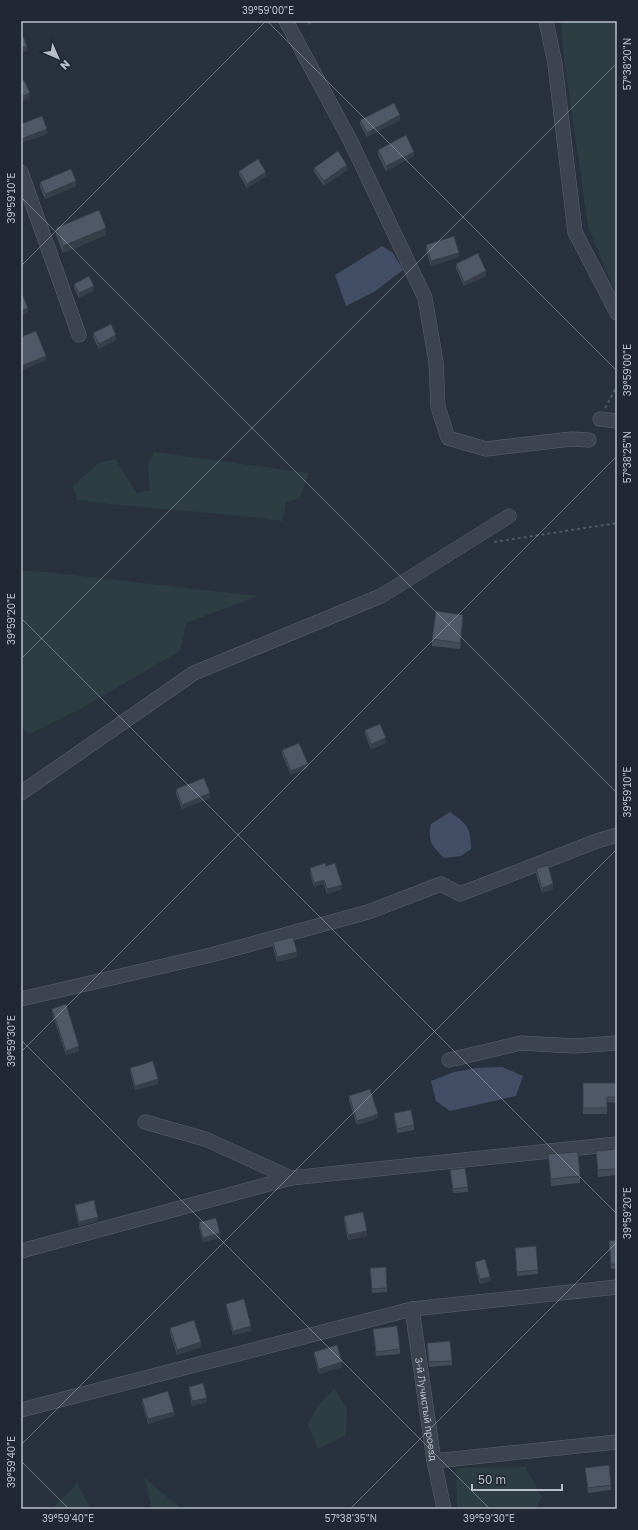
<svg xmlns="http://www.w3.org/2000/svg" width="638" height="1530" font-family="'Golos Text',sans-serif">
<rect width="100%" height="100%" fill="#29313f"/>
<path fill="#2c3e41" d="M561,21H617V296L588,227L563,50Z
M154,452L309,473L300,498L286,503L283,521C214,512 145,509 77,500L73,486L98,463L115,459L137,493L150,490L148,467Z
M21,570L44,572L259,596L186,623L180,651L82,708L30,734L21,727Z
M334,1388L347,1409L346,1435L318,1449L308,1424L317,1407Z
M525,1467L542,1497L535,1509H457L456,1468Z
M144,1477L179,1507L180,1509H152Z
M77,1483L91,1509H52Z"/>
<path fill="#414e66" d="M382,246L393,253L403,270L374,292L346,306L335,275Z
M450,812C467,824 471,827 471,849L461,856L444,858C432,846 427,841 431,824Z
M502,1067L523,1076L516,1096L450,1111L436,1101L431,1081L454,1072L476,1068Z"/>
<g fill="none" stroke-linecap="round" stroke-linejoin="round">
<g stroke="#5b616c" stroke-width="15">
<g id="minor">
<path d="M286,21L350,140L425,298L436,362L438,407L448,438L486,449L571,439L589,440"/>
<path d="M546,21L555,64L575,232L617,313"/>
<path d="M21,172L79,335"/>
<path d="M600,419L617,421"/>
<path d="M21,793L194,673L381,596L509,516"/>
<path d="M21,999L211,955L368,912L441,884L460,894L597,841L617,835"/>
<path d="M449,1060L521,1043L574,1046L617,1043"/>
<path d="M145,1122L205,1139L291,1178"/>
<path d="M21,1251L291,1178L617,1144"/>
<path id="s1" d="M412,1309L434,1461L444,1509"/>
<path d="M21,1410L412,1309L617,1287"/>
<path d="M434,1461L617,1442"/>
</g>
</g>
<path stroke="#4b5b5f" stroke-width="2" stroke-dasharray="3 3" stroke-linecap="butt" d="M605,408L617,386
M494,542L617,523"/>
<use href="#minor" stroke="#3d434f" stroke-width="14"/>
</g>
<path fill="#444c59" d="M306,21H314L309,25Z
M360,120H400L367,137L360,124Z
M378,150L414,156L386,171L378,155Z
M314,168L347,170L324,186L314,172Z
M239,171L266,176L247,188L239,175Z
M40,182L76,186L45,199L40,187Z
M56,228L106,235L63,253L56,235Z
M426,245L459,257L431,266L426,250Z
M456,264L486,276L464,286L456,268Z
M74,284L94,290L79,298L74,288Z
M93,333L116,340L99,349L93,337Z
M463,622L460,649L432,646V639Z
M365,730L386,743L371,749L365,734Z
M282,750L308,768L291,775L282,754Z
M176,789L210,798L182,809L176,794Z
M326,866L342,889L327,894L324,884L314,887L310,873V868Z
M536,869L553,889L542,893L536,874Z
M273,942L297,957L277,962L273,947Z
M52,1009L79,1051L66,1055L52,1013Z
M130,1068L158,1084L135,1090L130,1072Z
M583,1083H617V1103L607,1102V1114H583Z
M349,1096L378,1118L357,1125L349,1101Z
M394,1113L414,1125V1130L397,1133L394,1118Z
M617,1149V1175L598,1177L596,1151Z
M548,1154L580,1176V1183L551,1186Z
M450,1170L468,1187V1192L453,1193Z
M75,1205L98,1221L79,1226L75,1210Z
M344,1216L367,1236L348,1240L344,1221Z
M199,1222L220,1238L203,1242L199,1227Z
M617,1240V1268L611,1269L609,1241Z
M515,1248L538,1270V1274L517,1276Z
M475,1262L490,1281L480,1284L475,1266Z
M370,1268L387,1288V1292L372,1293Z
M226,1304L251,1331L233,1335L226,1308Z
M170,1328L201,1347L177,1355L170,1333Z
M373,1329L400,1349V1354L376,1356Z
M427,1343L452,1361V1365L429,1367Z
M314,1352L342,1367L319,1374L314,1356Z
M189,1387L207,1402L192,1406L189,1391Z
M142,1399L174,1416L148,1424L142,1403Z
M585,1468L611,1485V1490L588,1493Z"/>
<path fill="#373e48" d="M309,21H314L309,25Z
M27,46V51L21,53V48Z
M30,93V98L21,102V97Z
M400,115V120L367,137V133Z
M47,129V134L21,143V139Z
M414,152V156L386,171V166Z
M347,165V170L324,186V181Z
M266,172V176L247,188V184Z
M76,181V186L45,199V194Z
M106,228V235L63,253V246Z
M459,253V257L431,266V261Z
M486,271V276L464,286V282Z
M94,286V290L79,298V293Z
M28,308V313L21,316V311Z
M116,335V340L99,349V344Z
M46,356V360L21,371V366Z
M463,615V622L460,649V643Z
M386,738V743L371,749V744Z
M308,764V768L291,775V771Z
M210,793V798L182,809V805Z
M324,880V884L314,887V883Z
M553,884V889L542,893V888Z
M342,885V889L327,894V889Z
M297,952V957L277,962V957Z
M79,1046V1051L66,1055V1051Z
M158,1079V1084L135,1090V1086Z
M378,1114V1118L357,1125V1121Z
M98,1217V1221L79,1226V1222Z
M367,1231V1236L348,1240V1235Z
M220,1233V1238L203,1242V1238Z
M490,1277V1281L480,1284V1279Z
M251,1326V1331L233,1335V1331Z
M201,1342V1347L177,1355V1350Z
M342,1362V1367L319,1374V1369Z
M207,1398V1402L192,1406V1401Z
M174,1412V1416L148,1424V1419Z"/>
<path fill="#4f5867" stroke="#373e48" d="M22,34L27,46L21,48V35Z
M24,80L30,93L21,97V81Z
M394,103L400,115L367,133L360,120Z
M42,116L47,129L21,139V124Z
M406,135L414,152L386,166L378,150Z
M338,151L347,165L324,181L314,168Z
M258,159L266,172L247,184L239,171Z
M71,169L76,181L45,194L40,182Z
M99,210L106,228L63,246L56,228Z
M454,236L459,253L431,261L426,245Z
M478,253L486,271L464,282L456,264Z
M89,276L94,286L79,293L74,284Z
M21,291L28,308L21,311Z
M111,324L116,335L99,344L93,333Z
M36,331L46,356L21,366V337Z
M436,611L463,615L460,643L432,639Z
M380,724L386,738L371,744L365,730Z
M299,743L308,764L291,771L282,750Z
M204,778L210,793L182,805L176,789Z
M325,863L326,866L335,863L342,885L327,889L324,880L314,883L310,868Z
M548,865L553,884L542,888L536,869Z
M293,937L297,952L277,957L273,942Z
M66,1004L79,1046L66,1051L52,1009Z
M153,1061L158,1079L135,1086L130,1068Z
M583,1083H617V1097H607V1108H583Z
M370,1089L378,1114L357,1121L349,1096Z
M411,1110L414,1125L397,1129L394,1113Z
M617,1149V1169L598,1170L596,1151Z
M578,1152L580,1176L551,1179L548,1154Z
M465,1168L468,1187L453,1189L450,1170Z
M94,1200L98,1217L79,1222L75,1205Z
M363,1212L367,1231L348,1235L344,1216Z
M216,1218L220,1233L203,1238L199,1222Z
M617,1240V1264H611L609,1241Z
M536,1246L538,1270L517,1272L515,1248Z
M485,1259L490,1277L480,1279L475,1262Z
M386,1267L387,1288L372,1289L370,1268Z
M244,1299L251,1326L233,1331L226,1304Z
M194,1320L201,1342L177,1350L170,1328Z
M397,1326L400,1349L376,1352L373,1329Z
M450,1341L452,1361L429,1362L427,1343Z
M337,1345L342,1362L319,1369L314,1352Z
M203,1383L207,1398L192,1401L189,1387Z
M168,1391L174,1412L148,1419L142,1399Z
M609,1465L611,1485L588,1488L585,1468Z"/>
<path fill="none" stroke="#b9bfc9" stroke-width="1" stroke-opacity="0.45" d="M267,21L617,371M21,197L617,793M21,266L266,21M21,618L617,1214M21,659L617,63M21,1040L490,1509M21,1052L617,456M21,1445L617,849M21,1461L69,1509M350,1509L617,1242"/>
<g text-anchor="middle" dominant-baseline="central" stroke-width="3" stroke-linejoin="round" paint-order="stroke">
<g font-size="10" fill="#b9bfc9" stroke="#212834">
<text stroke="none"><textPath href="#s1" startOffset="101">3-й Лучистый проезд</textPath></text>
</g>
</g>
<rect width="638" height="1530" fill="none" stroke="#212834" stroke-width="44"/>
<g transform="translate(58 58) rotate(135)" stroke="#212834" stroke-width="3" paint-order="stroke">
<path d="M0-3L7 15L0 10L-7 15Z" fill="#b9bfc9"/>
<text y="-6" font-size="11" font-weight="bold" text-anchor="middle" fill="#b9bfc9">N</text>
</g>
<path d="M472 1484v6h90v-6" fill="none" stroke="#b9bfc9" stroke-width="2"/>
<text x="478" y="1484" font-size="12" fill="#b9bfc9" stroke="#212834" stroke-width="3" paint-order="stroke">50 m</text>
<rect x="22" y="22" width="594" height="1486" fill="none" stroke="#b9bfc9" stroke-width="1.5"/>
<g font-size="10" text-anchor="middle" fill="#b9bfc9">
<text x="268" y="14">39°59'00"E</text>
<text transform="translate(627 64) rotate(-90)" y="4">57°38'20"N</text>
<text transform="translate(11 198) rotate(-90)" y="4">39°59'10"E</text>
<text transform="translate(627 370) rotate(-90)" y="4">39°59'00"E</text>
<text transform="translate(627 457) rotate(-90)" y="4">57°38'25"N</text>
<text transform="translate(11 619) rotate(-90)" y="4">39°59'20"E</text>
<text transform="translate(627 792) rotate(-90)" y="4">39°59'10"E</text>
<text transform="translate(11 1041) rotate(-90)" y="4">39°59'30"E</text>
<text transform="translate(627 1213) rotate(-90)" y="4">39°59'20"E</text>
<text transform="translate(11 1462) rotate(-90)" y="4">39°59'40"E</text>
<text x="68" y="1522">39°59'40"E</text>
<text x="351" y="1522">57°38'35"N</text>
<text x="489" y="1522">39°59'30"E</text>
</g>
</svg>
